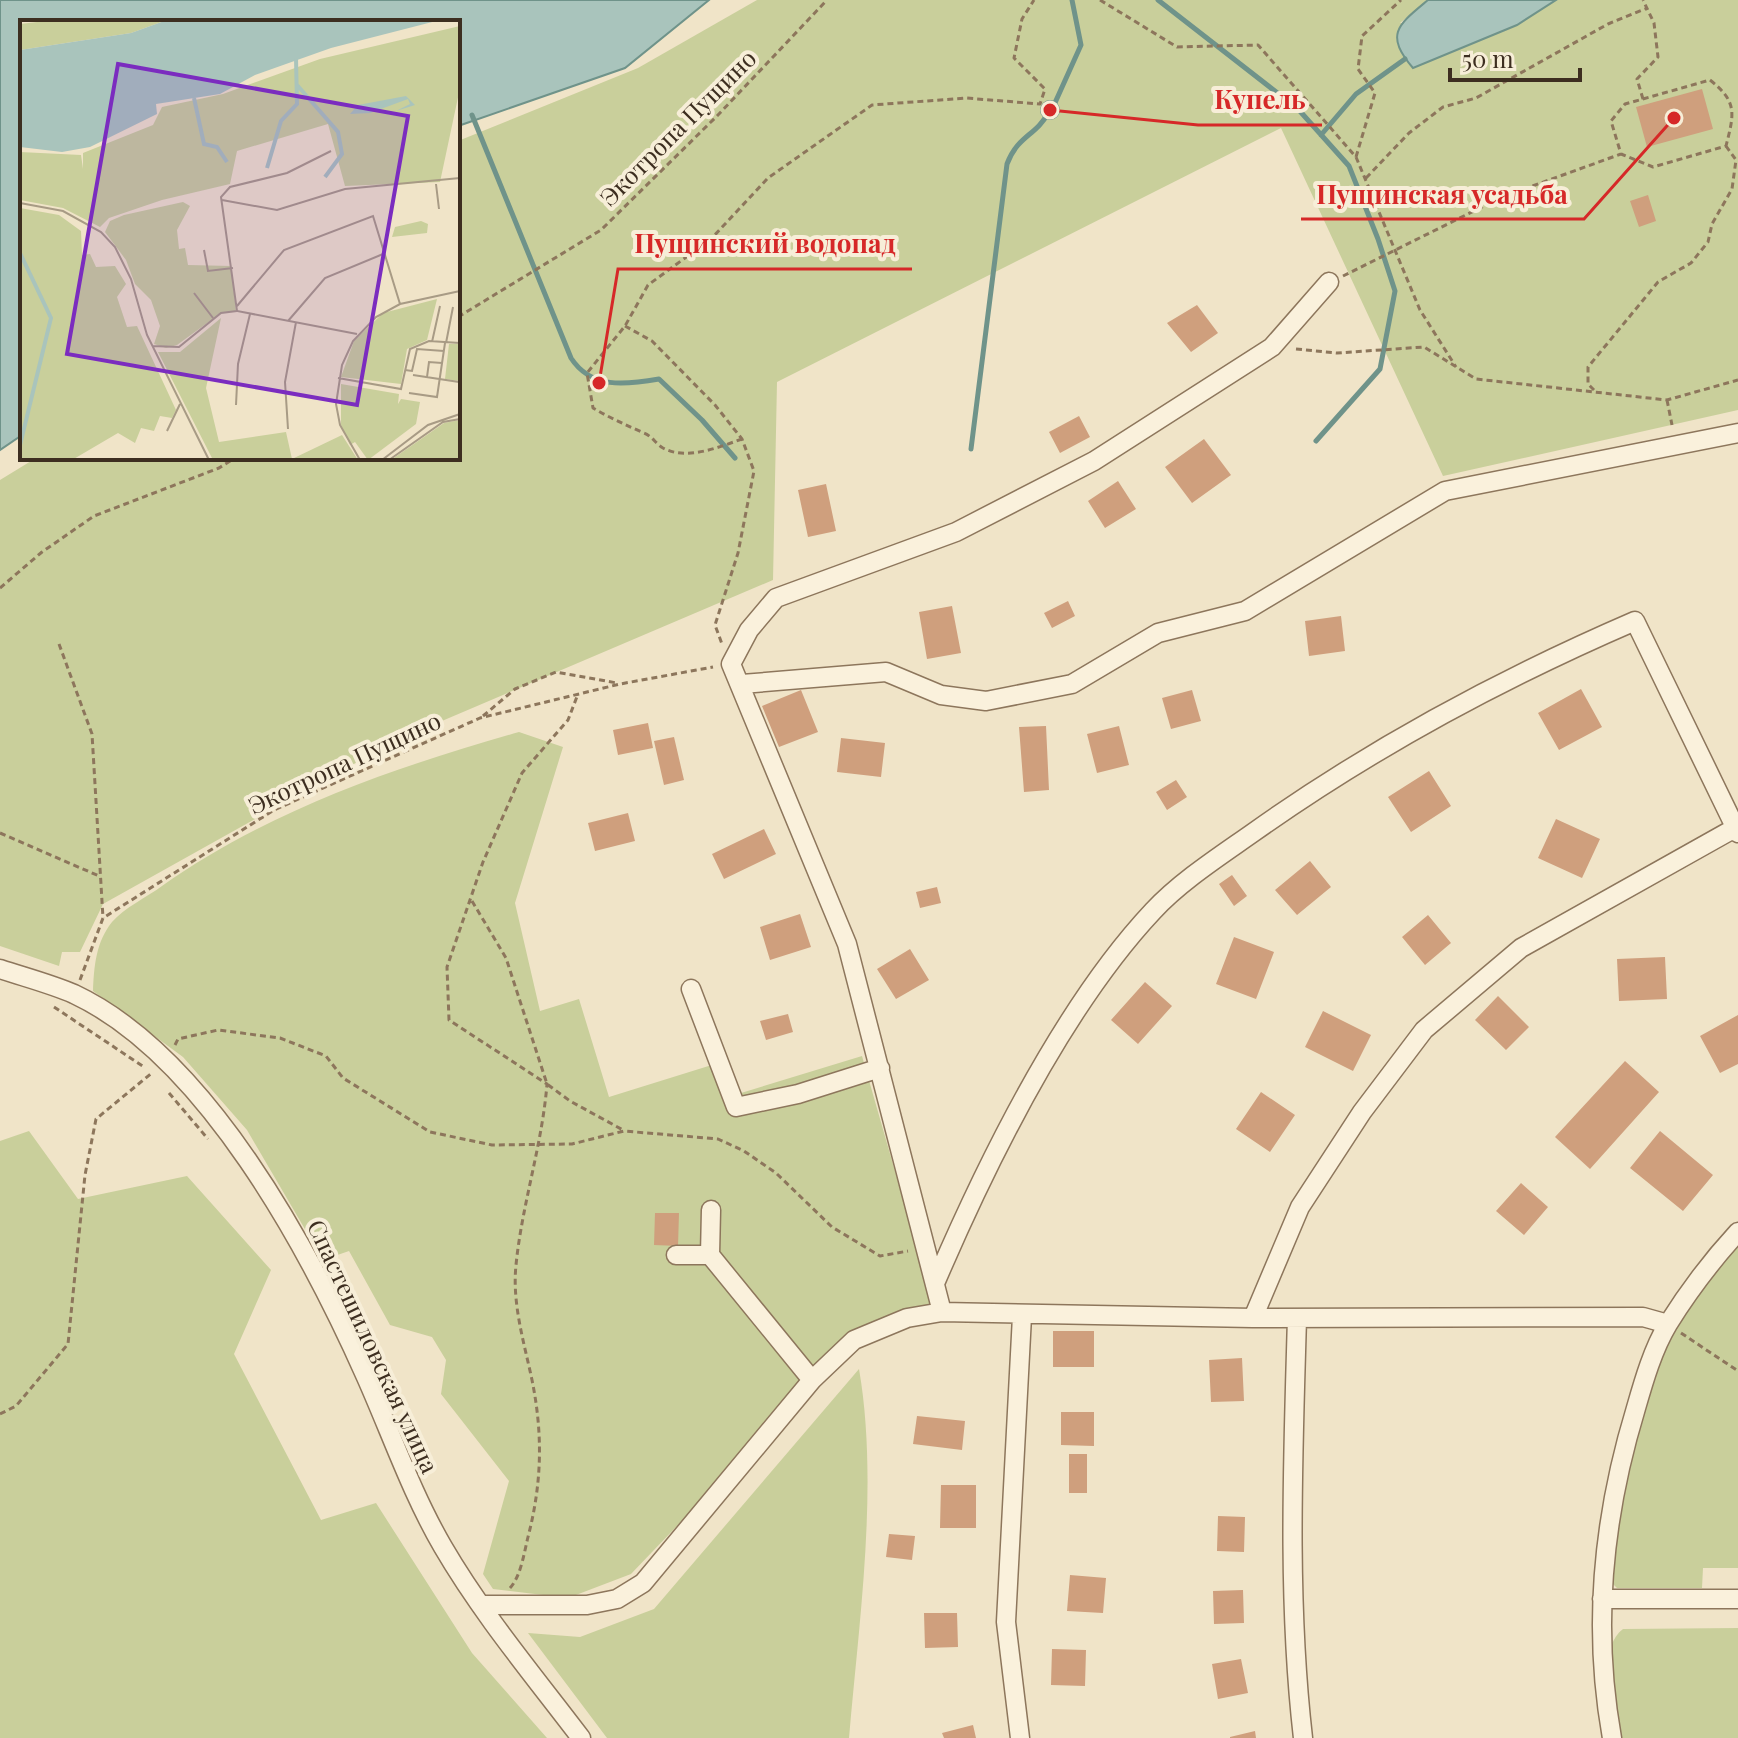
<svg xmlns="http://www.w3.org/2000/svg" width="1738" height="1738" font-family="'Playfair Display',serif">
<rect width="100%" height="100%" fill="#f0e4c8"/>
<path fill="#c9cf9b" d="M757,0H1428L1400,23L1517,25L1556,0H1738V410L1443,476L1281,128L777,382L773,580L395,741L103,904L80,952H62L59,966L0,946V480L36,458H458V141L638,68Z
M519,732L563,747L515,903L540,1011L579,999L609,1097L715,1064L728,1097L862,1056L935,1311L854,1341L631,1574L568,1598L493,1589L483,1574L509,1481L441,1394L446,1360L432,1337L390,1325L349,1251L323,1260L247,1130L183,1057L93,991C94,966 96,942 112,922C124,908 147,897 162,886C270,810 393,768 519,732Z
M29,1131L78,1199L187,1176L271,1270L234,1354L321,1520L376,1503L472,1653L547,1738H0V1141Z
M1738,1239V1568H1703L1702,1588H1617L1610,1581L1615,1517L1654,1367L1699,1292Z
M859,1369C879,1484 859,1621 849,1738H607L528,1633L580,1637L654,1609Z
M1738,1628V1738H1621C1615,1708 1595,1650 1623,1629Z"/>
<path fill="#a9c4bc" stroke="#6f938a" stroke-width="2" d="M0,0H709L625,68L458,126V22H22V435L0,450Z
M1428,0H1556L1517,25L1413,68C1384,34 1398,25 1428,0Z
M1041 110a9 9 0 1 1 18 0a9 9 0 1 1-18 0Z"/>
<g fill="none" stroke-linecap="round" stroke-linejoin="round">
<path stroke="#6f938a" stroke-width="5" d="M1158,0L1298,109L1349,166L1378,239L1395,291L1380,369L1316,441
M1054,105L1081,45L1072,0
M472,115L571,358C591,389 625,385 659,379L702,420L735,458
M1321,135L1356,94L1405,59
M971,449L1007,164C1018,135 1036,136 1048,113"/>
</g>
<path fill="#cf9f7d" d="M1702,89L1713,129L1647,147L1636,107Z
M1648,195L1656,221L1639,227L1630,201Z
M1197,305L1218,333L1191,352L1167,323Z
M1079,416L1090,437L1060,453L1049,432Z
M1204,439L1231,475L1192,503L1165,467Z
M1118,481L1136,509L1105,528L1088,501Z
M826,484L836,531L808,537L798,490Z
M1068,601L1075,616L1052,628L1044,613Z
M952,606L961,653L927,659L919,612Z
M1341,616L1345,651L1309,656L1305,621Z
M1581,689L1602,727L1559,750L1538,713Z
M801,690L818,732L779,747L762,706Z
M1192,690L1201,721L1171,729L1162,698Z
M648,723L653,748L618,755L613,730Z
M1046,726L1049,790L1024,792L1019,727Z
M1119,726L1129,765L1097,773L1087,734Z
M674,737L684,780L664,785L654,741Z
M841,738L885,743L881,777L837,772Z
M1429,771L1451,806L1411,832L1388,797Z
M1176,780L1187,797L1167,810L1156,792Z
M628,813L635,841L595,851L588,823Z
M1556,819L1600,839L1582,878L1538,858Z
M764,829L776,854L724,879L712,854Z
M1310,861L1331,887L1297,915L1275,890Z
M1232,875L1247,896L1234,906L1219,884Z
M937,887L941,903L920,908L916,892Z
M800,914L811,947L770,960L760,927Z
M1428,915L1451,943L1425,965L1402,937Z
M1234,937L1274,952L1256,999L1216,984Z
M910,949L929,980L896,999L877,969Z
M1665,957L1667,999L1619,1001L1617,959Z
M1145,982L1172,1006L1138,1044L1111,1020Z
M1498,996L1529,1027L1506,1050L1475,1020Z
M1323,1011L1371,1035L1353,1071L1305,1047Z
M788,1014L793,1032L766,1040L760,1021Z
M1738,1015V1064L1720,1073L1700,1036Z
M1625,1061L1659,1092L1590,1169L1555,1137Z
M1261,1092L1295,1115L1270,1152L1236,1129Z
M1660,1131L1713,1175L1683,1211L1630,1168Z
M1521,1183L1548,1207L1524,1235L1496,1211Z
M655,1213H679L678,1246L654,1245Z
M1053,1331H1094V1367H1053Z
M1242,1358L1244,1401L1211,1402L1209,1360Z
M1061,1412H1094V1446L1061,1445Z
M917,1416L965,1421L962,1450L913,1444Z
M1069,1454H1087V1493H1069Z
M941,1485H976V1528H940Z
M1218,1516L1245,1517L1244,1552L1217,1551Z
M889,1534L915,1536L912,1560L886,1557Z
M1070,1575L1106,1578L1103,1613L1067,1611Z
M1243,1590L1244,1623L1214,1624L1213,1591Z
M924,1613H957L958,1647L925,1648Z
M1052,1649L1086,1650L1085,1686L1051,1685Z
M1241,1659L1248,1693L1218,1699L1212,1664Z
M973,1725L976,1738H944L942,1733Z
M1255,1731L1256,1738H1230V1737Z"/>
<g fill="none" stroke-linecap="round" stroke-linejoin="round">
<g stroke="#8d765c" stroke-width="21">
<path id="minor" d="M1329,282L1272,347L1094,461L956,532L776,598L749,630L731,664L847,944L942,1312L1253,1318L1643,1317L1668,1324
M742,684L886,672L941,695L986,701L1072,684L1158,633L1245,611L1445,491L1738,433
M0,969C24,977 51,984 74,994C206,1056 309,1249 366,1377C391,1433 412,1494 443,1547C482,1614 534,1676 581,1738
M691,989L736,1107L798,1094L880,1068
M676,1255H710L812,1380
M710,1255L711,1210
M936,1281C988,1160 1063,1007 1153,911C1181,881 1220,856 1254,832C1371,749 1503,678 1635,621L1738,833
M1253,1318L1300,1207L1362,1112L1424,1030L1521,948L1735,828
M1297,1318C1293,1458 1287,1599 1303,1738
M1602,1599H1738
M483,1605H587L617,1599L643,1583L812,1380L854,1340L907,1318L942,1312
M1020,1738L1006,1622L1022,1316
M1612,1738C1592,1627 1603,1516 1636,1408C1644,1380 1653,1349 1668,1324C1688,1292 1713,1259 1738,1232"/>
</g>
<path stroke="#8d765c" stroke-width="3" stroke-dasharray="6 4" stroke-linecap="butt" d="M1100,0L1177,47L1258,45L1356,157L1420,310L1456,367
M1710,80C1738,102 1734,114 1726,146L1653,167L1621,154L1611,121L1625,104Z
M1643,99L1637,79L1658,57L1654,23L1643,0
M1356,157L1375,93L1358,69L1362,36L1401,0
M1366,178L1409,133L1443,107L1476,98L1608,24L1647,8
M1343,276L1502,197L1621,154
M458,317L601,230L717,116L827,0
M625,326L652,341L715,405L742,439L754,471L738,553L715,625L722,644
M1296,349L1337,353L1424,347L1476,379L1667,400L1738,380
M1594,390L1588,384V367L1658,282L1691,263L1708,242L1712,224L1732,189L1736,160L1726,146
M1667,400L1672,425
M742,439C719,447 687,461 663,448C656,444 652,436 644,433C626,425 610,418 593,408L587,373L625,326L648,285L711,239L768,178L872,105L966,98L1040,104L1045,89L1014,58L1022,19L1034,0
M0,588L42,552L94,516L219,468L235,458
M59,644L92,734L103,918
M483,716L515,689L556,672L617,683
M0,833L99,876
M472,901L506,958L547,1084L570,1101L623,1130
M80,980L103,918L274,810L480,718L620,684L713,667
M54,1007L144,1067
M175,1045L178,1039L218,1030L280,1038L326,1056L343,1078L430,1132L492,1145L572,1144L624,1131L718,1139L744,1151L776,1173L832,1227L880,1256L908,1251
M169,1093L208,1139
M1681,1333L1738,1371
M0,1414L16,1406L68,1344L85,1175L96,1119L153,1072
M510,1588C521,1576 524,1553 528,1537C542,1483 543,1434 532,1380C524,1342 512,1304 516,1265C522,1204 542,1146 547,1084L449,1020L447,967L483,862L522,773L568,720L578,694"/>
<use href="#minor" stroke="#faf1dc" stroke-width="18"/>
</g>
<g text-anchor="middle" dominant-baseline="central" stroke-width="8" stroke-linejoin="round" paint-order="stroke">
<g font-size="24" fill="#3d2e20" stroke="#f7eed8">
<text transform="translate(677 127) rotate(-45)">Экотропа Пущино</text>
<text transform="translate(344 762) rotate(-25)">Экотропа Пущино</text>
<text transform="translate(374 1346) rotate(65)">Спастешиловская улица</text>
</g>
</g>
<g transform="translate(20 20)">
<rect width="440" height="440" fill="#f0e4c8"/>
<path d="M34,0H147L111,13L0,30V4ZM440,6V68L420,162L325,166L308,104L217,131L210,164L142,180L89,198L80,207L43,188L0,180V132L61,135L63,149V133L133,105L142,87L203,74L300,39ZM163,182L170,186L157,210L159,229L165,228L168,245L211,246L216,291L201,293L157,325L146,328L134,324L140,306L131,280L115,264L106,240L85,212L90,201L104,195ZM0,188L39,195L61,211L62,235L70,234L76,247L95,246L106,264L97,277L107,307L117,306L156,390L152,398L140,396L134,411L121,408L115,423L98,413L52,440H0ZM401,201L408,204L407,213L372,217L375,207ZM417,279L407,320L387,329L381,364L321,357L334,321L363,293ZM201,298L186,368L199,422L266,412L272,439L322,415L338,440H193L138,332H160ZM429,324H440V361L425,359ZM321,364L379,374L378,384L381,379L400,382L396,404L348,440L335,422L330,425L321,405ZM440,400V440H371L424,403Z" fill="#c9cf9b"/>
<path d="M147,0H420L311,28L235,55L200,74L136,84L137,94L70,127L42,132L0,127V30L111,13ZM386,76L395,85L376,91L390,84L388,79L350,93L330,94L338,85Z" fill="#a9c4bc"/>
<path fill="none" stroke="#a9c4bc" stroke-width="4" d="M277,65L318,112L322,134L305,157M174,78L184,124L197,127L207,142M247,148L261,101L277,84L276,38M0,233L31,298L0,425"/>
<path fill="none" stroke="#a89b85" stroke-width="2" d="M311,131L267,153L210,167L201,177L217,291L337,314M416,164L419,189M202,180L257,190L325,169L440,158M0,183L43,191L81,212L95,227L111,259L127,315L189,440M184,230L188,251L213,248M174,273L193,298M217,286L264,230L353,196L380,284M268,301L305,258L363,234M412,322L420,286M426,323L433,287M132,326L159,327L201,293L217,291M385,350L392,351L397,329L424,331M393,355L439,362M407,357L409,342L422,343M318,358L381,369L390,329L409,321L440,323M389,373L417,377L425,323M216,385L218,344L230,294M268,409L265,362L276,302M147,411L160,384M340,440L320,405L316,384L322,345L333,321L356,297L380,284L440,271M362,440L408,405L440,394M369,440L423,402L440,399"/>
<path fill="#7b2cbf" fill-opacity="0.15" stroke="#7b2cbf" stroke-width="4" d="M98,44L388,96L337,385L47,334Z"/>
<rect width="440" height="440" fill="none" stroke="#3d2e20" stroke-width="4"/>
</g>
<path fill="none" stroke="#d62828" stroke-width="3" d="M1050 110L1198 125H1322M1674 118L1584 219H1301M599 383L618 269H912"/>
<g fill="#d62828" stroke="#f7eed8" stroke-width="3">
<circle cx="1050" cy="110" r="8"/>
<circle cx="1674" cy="118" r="8"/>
<circle cx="599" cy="383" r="8"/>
</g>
<g font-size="26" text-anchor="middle" font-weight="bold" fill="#d62828" stroke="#f7eed8" stroke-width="8" stroke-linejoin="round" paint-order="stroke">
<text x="1260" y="109">Купель</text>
<text x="1442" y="204">Пущинская усадьба</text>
<text x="765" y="253">Пущинский водопад</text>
</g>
<path d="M1450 68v12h130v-12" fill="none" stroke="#3d2e20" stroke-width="4"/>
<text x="1462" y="68" font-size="24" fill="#3d2e20" stroke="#f7eed8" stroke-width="6" paint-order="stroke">50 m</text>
</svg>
